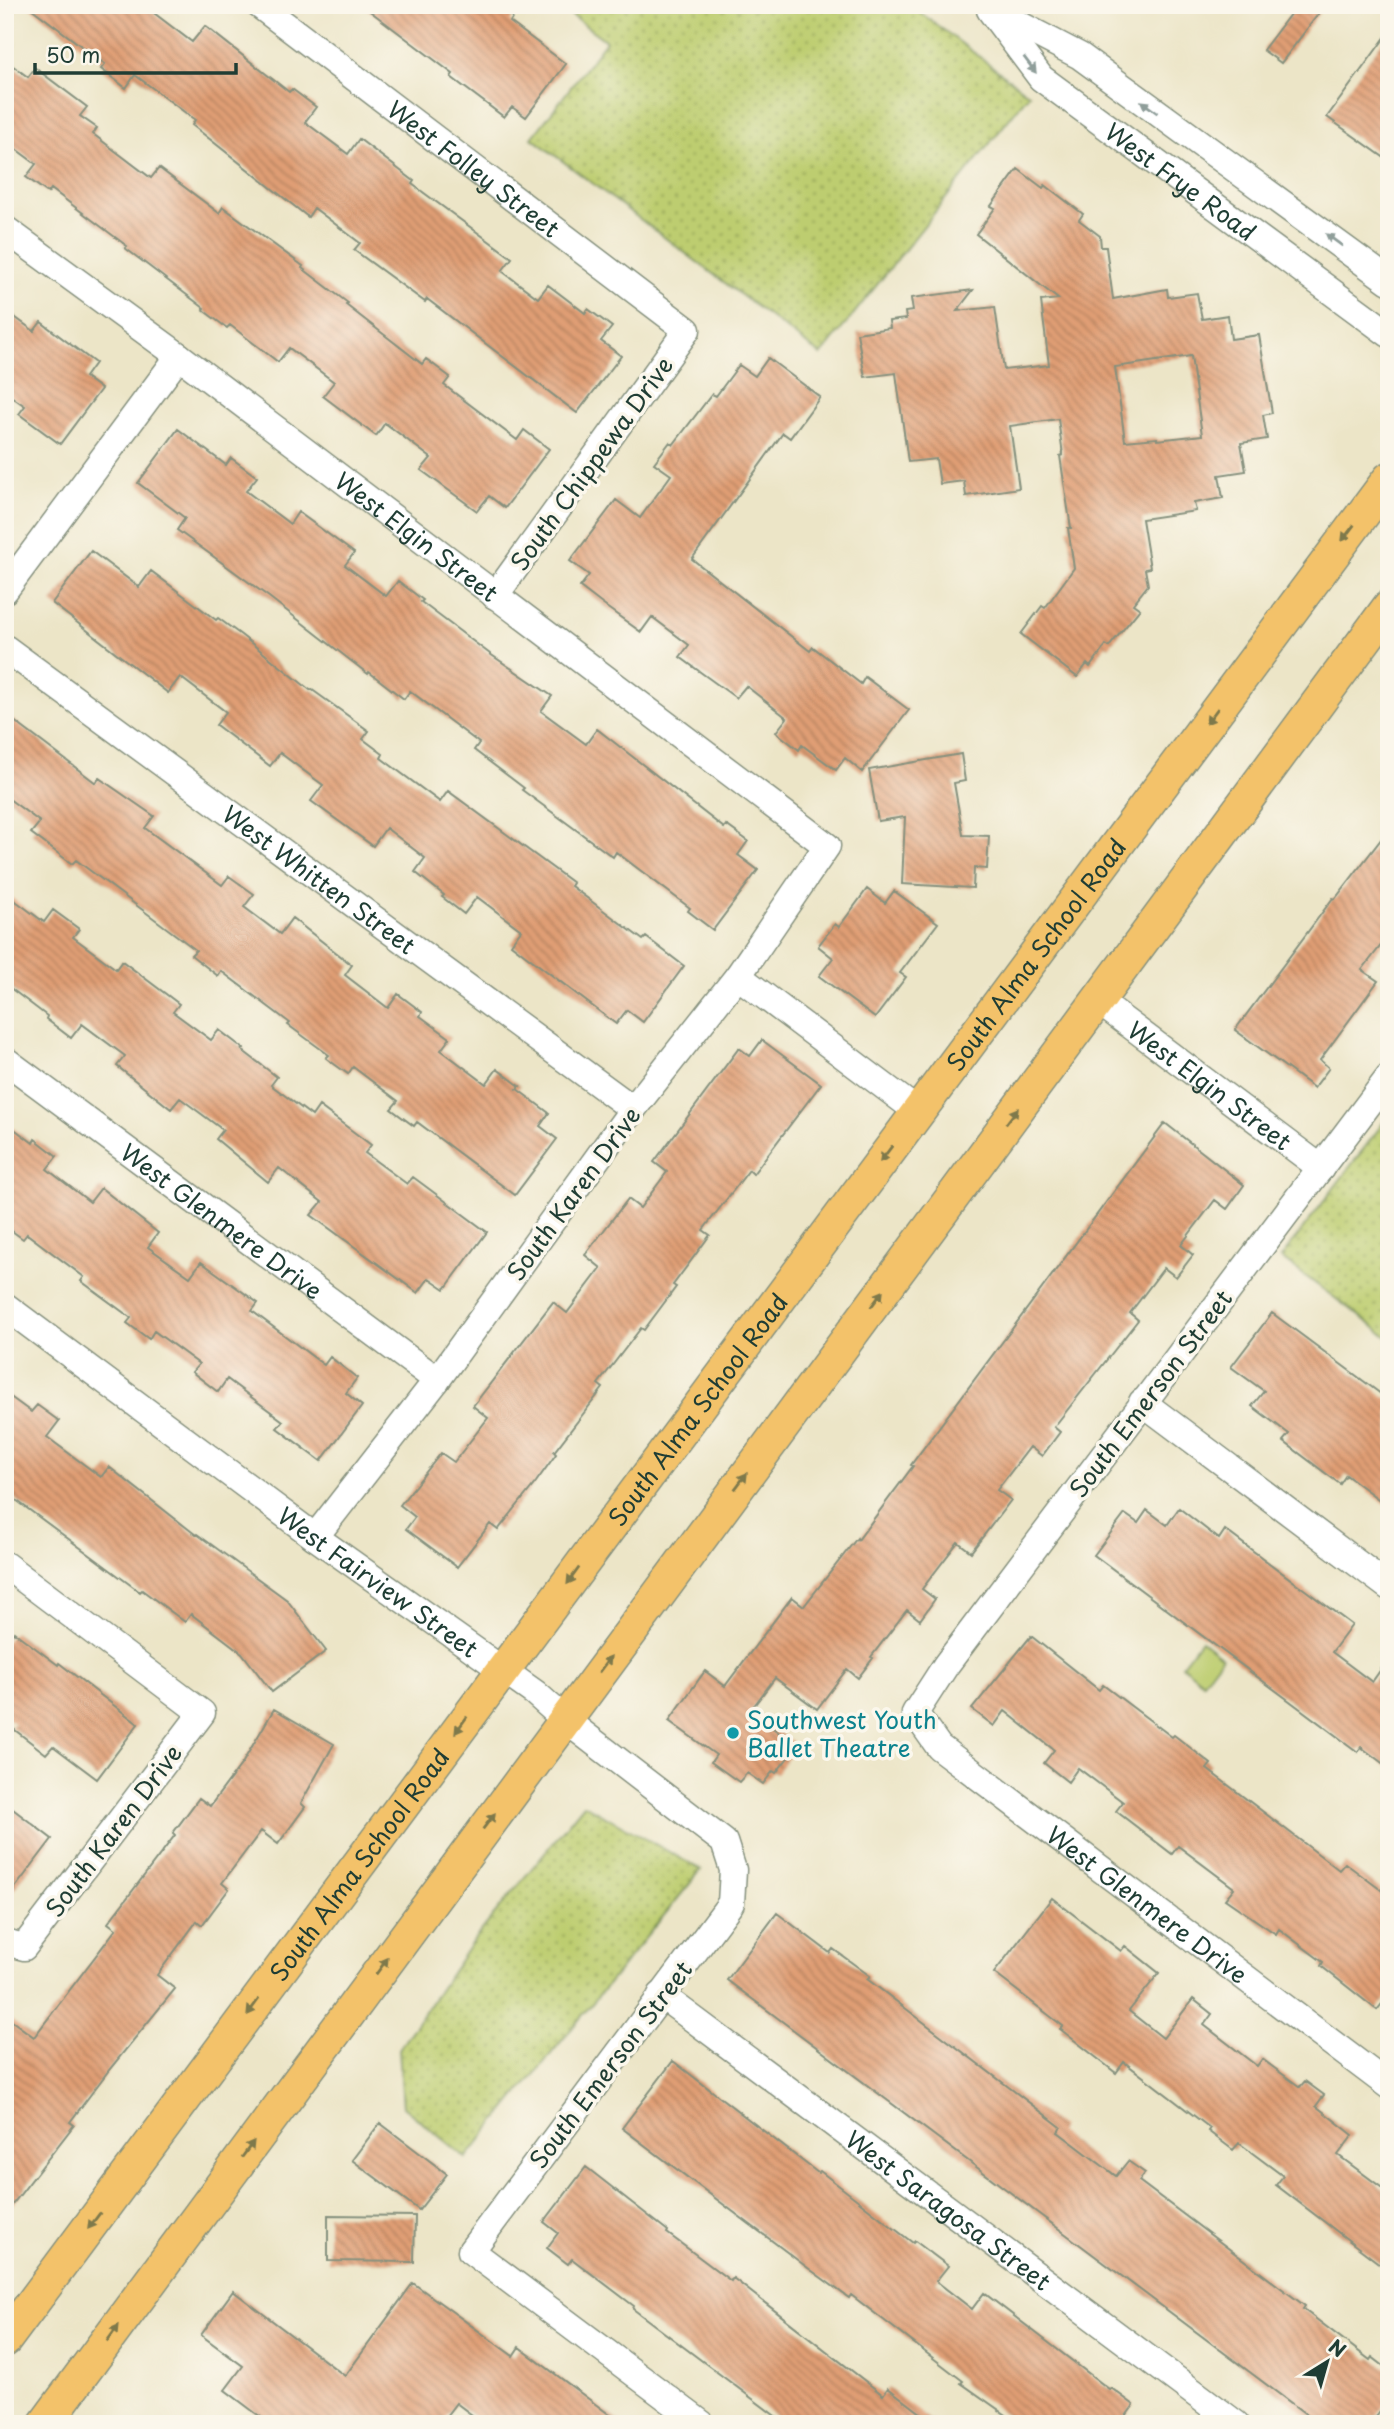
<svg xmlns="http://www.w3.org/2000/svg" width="1394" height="2429" font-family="'Playpen Sans',sans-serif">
<defs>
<pattern id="grass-dots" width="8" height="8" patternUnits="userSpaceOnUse" patternTransform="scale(1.75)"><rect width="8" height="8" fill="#bdcd6f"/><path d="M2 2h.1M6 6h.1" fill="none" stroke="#99a85c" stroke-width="1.8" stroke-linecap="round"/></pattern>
<pattern id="building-back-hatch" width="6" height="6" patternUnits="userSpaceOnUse" patternTransform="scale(1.75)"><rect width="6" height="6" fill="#e09e74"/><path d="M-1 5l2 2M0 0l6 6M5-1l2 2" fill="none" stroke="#b58260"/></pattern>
</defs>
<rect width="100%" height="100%" fill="#fbf7ec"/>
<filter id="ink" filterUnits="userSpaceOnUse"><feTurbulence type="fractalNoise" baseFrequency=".0143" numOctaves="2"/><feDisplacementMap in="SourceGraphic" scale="14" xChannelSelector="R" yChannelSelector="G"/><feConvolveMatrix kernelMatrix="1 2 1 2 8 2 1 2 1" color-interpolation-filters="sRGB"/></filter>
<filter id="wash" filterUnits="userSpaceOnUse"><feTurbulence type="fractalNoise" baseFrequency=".00686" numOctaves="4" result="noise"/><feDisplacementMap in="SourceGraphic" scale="28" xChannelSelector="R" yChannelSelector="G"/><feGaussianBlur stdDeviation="1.57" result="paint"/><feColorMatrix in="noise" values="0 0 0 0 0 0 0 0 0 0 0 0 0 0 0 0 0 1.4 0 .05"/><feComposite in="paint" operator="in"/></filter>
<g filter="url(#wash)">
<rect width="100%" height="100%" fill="#ece5c7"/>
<path fill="url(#grass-dots)" stroke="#6e8552" stroke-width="2" d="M558,5H910L1029,94L821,355L532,138L606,41Z
M1384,1122L1389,1126V1338L1281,1258Z
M584,1804L701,1870L466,2158L403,2107L399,2049L473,1941Z"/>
<path fill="#bdcd6f" stroke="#6e8552" stroke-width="2" d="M1201,1640L1222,1657L1203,1682L1182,1665Z"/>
<g id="blocks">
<path fill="url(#building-back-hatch)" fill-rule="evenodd" d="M27,5H160L154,13L192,42L205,26L289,92L292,89L316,107L305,122L348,154L359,139L414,181L412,184L512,258L502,271L538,298L548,285L585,313L588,309L612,327L601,341L621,356L577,413L427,299L425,302L354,250L360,243L314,208L308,217L192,125L195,120L135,75L126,88L101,69L105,64Z
M362,5H497L513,17L510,22L566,64L526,117L512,107L504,117L451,77L453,74Z
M1297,5H1325L1281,63L1263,50Z
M1389,32V161L1327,117Z
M5,60L28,77L35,68L87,107L80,116L97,128L93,134L151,178L159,168L219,213L223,207L303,266L302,268L348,303L346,305L422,364L426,359L450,377L444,385L517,440L524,430L549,449L505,508L489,496L477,511L421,470L431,458L385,423L376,436L323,396L334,382L289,348L278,362L230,325L227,328L203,310L204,308L125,248L127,246L51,189L48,193L26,177L36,164L5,141Z
M1018,169L1043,188L1045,185L1083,214L1079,220L1100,236L1101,247H1106L1113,299L1167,289L1168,297L1197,293L1202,319L1228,315L1231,339L1259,335L1272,413L1263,415L1267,439L1241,443L1246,471L1219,475L1223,498L1194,503L1196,511L1142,519L1150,568L1145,569L1148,585L1133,604L1140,609L1109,647L1106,645L1090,667L1087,664L1077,677L1021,634L1042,606L1045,608L1074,568L1068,528H1071L1060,456L1063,455L1058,419L1010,426L1019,488L966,496L964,481L940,484L936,459L908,462L896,373L865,377L857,333L890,328L889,321L906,319L905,312L913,311L911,298L973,290L957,311L995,307L1004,370L1049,365L1041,301L1058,299L976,234L995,208L991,206ZM1191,356L1202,435L1157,440V438L1125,441L1115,367Z
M5,310L34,331L41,322L95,363L85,377L101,389L60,444L19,414L25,406L5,392Z
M768,358L820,397L790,438L783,433L692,559L810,651L813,647L861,684L865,677L909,710L862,772L845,758L836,770L802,745L799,750L776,732L787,718L746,686L736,698L703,674L680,657L689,645L652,617L641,632L602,604L580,587L589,575L570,561L616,500L640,518L671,475L654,463L670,442L673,445L712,394L716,396L739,365L755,376Z
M178,429L226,465L231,458L257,477L246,491L290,524L298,512L354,553L345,565L386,596L398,581L423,600L421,602L490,654L552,696L541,711L586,744L597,729L724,828L726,825L748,841L738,855L758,870L713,930L688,911L690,908L616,852L613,857L522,790L524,788L474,750L479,743L410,691L404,699L369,672L368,674L269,597L177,530L185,518L138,483Z
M91,551L139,587L151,571L216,620L218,618L241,635L310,690L311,689L369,731L363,739L383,754L381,758L440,802L448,791L573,883L571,886L643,940L646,937L684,966L643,1022L627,1010L616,1024L511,944L521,930L477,897L464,914L442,897L444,895L415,872L425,858L386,828L373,846L311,801L323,785L280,753L270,766L216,725L226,712L180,677L168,693L52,603Z
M5,714L96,783L99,778L154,816L145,828L222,885L229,876L254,894L244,907L280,934L292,918L352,965L345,975L388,1008L398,994L422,1012L420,1016L450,1038L441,1050L486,1084L497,1069L520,1086L517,1089L549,1113L540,1126L557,1139L515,1195L417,1122L414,1126L391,1109L398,1101L353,1067L348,1074L326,1058L329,1055L288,1025L290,1023L221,971L218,976L191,955L196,950L76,860L72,864L31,833L40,822L5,796Z
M961,754L965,781L954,783L963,835L989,836L987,869L974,868L973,888L902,884L905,817L878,821L869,770Z
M1389,829V935L1362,970L1378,981L1320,1060L1329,1068L1314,1088L1235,1030L1333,898L1335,899Z
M867,889L885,903L894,891L938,923L900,973L906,977L875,1018L819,976L833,958L818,946L835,924L839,927Z
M5,893L44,922L53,910L79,929L73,937L116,969L122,961L179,1004L173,1012L211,1040L219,1030L244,1049L242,1050L277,1077L271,1085L312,1116L319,1106L371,1145L365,1153L407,1184L413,1177L487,1232L445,1289L429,1278L418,1293L311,1215L322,1202L279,1168L268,1182L216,1139L223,1130L180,1098L171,1109L117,1066L125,1056L82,1024L71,1038L46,1019L47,1016L5,984Z
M762,1040L821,1084L753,1174L749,1170L703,1230L710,1235L673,1285L676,1287L644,1330L641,1328L598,1384L603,1388L554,1452L556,1454L536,1482L498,1530L490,1524L457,1567L406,1529L415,1517L400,1505L441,1453L454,1462L488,1418L473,1406L553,1302L567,1313L601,1268L585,1255L628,1199L640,1208L667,1172L654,1162L739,1048L750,1056Z
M5,1122L33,1143L35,1139L57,1156L47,1169L90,1202L101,1188L158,1233L148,1247L190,1277L201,1262L258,1303L252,1311L324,1365L330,1357L357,1378L346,1393L362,1406L321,1461L277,1428L283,1421L227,1379L218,1392L192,1372L199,1364L154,1331L149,1339L127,1323L131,1318L81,1281L84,1277L27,1234L23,1239L5,1226Z
M1165,1123L1244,1185L1227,1209L1215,1200L1181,1245L1193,1255L1176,1277L1164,1268L1130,1313L1138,1320L1054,1427L1060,1432L1042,1456L1030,1447L997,1490L1011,1500L971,1552L958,1542L922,1589L935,1599L920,1620L907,1610L871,1657L873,1658L858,1678L847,1669L817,1709L775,1678L750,1711L797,1746L776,1773L773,1771L763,1784L747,1773L739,1782L711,1762L716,1755L669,1721L705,1671L725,1686L792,1597L804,1606L857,1538L858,1540L913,1466L911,1465Z
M1272,1313L1389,1400V1507L1346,1475L1340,1484L1283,1441L1289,1434L1252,1406L1264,1391L1231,1367Z
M5,1393L31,1412L37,1405L59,1421L47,1437L101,1477L109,1467L196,1535L197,1534L287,1600L326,1651L272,1692L242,1653L191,1614L185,1622L142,1590L140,1592L16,1500L5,1491Z
M1179,1508L1219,1539L1225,1530L1352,1625L1332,1652L1372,1682L1389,1658V1768L1361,1747L1358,1752L1094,1555L1125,1514L1138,1523L1147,1510L1167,1525Z
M14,1632L58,1665L59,1663L138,1724L97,1779L53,1746L46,1754L11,1727L14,1723L5,1716V1643Z
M1031,1636L1099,1690L1103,1685L1172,1737L1174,1735L1211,1764L1207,1769L1339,1870L1345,1863L1389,1896V1995L1377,2010L1321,1966L1323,1962L1279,1929L1276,1934L1225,1899L1234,1888L1178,1846L1172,1854L1116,1811L1123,1802L1078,1768L1068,1782L1044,1763L1054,1750L1005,1711L994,1726L972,1709Z
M274,1709L334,1744L301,1803L305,1807L278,1844L261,1831L222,1883L229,1889L202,1925L197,1921L157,1975L175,1989L109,2070L70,2122L74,2125L5,2214V2016L34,2037L116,1929L108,1923L175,1835L173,1833L199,1798L210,1806L243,1762Z
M5,1803L52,1839L5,1901Z
M1052,1898L1121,1951L1125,1946L1159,1973L1129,2011L1163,2038L1193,1999L1212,2014L1204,2025L1257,2066L1262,2059L1300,2087L1305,2081L1324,2095L1316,2106L1353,2135L1338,2155L1389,2193V2271L1276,2185L1283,2176L1239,2143L1233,2150L1208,2131L1210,2128L1124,2062L1116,2073L1060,2029L1063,2026L994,1973Z
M777,1913L830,1953L833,1949L870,1976L867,1979L1061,2127L1058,2132L1116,2176L1128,2161L1145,2173L1139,2181L1305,2306L1303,2309L1370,2360L1372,2357L1389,2370V2399L1370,2424H1319L727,1980Z
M673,2061L818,2173L820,2171L913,2243L915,2241L948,2266L936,2281L972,2309L984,2293L1109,2389L1111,2388L1134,2405L1120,2424H1019L961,2383L963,2381L851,2295L849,2298L804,2265L622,2128Z
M380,2123L447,2174L419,2210L352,2160Z
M586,2167L668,2231L667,2233L731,2281L733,2278L883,2395L888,2388L935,2424H786L633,2309L634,2306L572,2259L568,2264L547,2248L558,2233L544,2222Z
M328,2215L415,2216L414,2262L328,2261Z
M413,2283L513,2356L519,2347L622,2424H484L456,2403L440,2424H270L225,2390L243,2366L201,2335L233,2291L345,2376Z"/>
</g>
</g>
<g filter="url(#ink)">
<use href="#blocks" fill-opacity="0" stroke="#86917e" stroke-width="2"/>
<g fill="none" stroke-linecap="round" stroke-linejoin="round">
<g stroke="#86917e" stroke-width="29">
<g id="minor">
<path id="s1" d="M259,5L687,330L495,596"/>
<path id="s2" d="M990,10L1041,78L1389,334"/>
<path d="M997,13L1080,56L1389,281"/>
<path id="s3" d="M5,229L179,356L827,846L738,976L633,1109L437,1380L315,1537"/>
<path d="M5,590L179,356"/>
<path id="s4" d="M5,648L633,1109"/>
<path d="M738,976L917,1111"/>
<path id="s5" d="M1098,1001L1321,1168"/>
<path id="s6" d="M5,1060L437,1380"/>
<path id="s7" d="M1389,1077L946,1665L915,1713L939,1747L1389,2086"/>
<path id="s8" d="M5,1306L315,1537L535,1693L564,1719L724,1842L733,1870L731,1903L471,2251L702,2424"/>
<path d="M1142,1402L1389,1587"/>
<path d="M5,1565L202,1713L24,1947L5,1942"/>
<path id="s9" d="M661,1995L1236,2424"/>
</g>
</g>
<g stroke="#86917e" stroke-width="36">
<g id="major">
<path id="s10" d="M5,2340L1389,479"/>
<path d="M45,2424L1389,607"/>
</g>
</g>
<use href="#minor" stroke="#fff" stroke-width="26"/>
<use href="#major" stroke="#f3c26a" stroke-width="33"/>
</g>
<defs><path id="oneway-solid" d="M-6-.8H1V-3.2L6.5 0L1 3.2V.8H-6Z" transform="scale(1.75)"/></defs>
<g fill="#8f9e9a">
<use href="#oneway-solid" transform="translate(1030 65) rotate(53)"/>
<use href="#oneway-solid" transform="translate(1149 107) rotate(-144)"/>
<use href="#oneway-solid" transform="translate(1334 240) rotate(-144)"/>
</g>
<g fill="#7e794c">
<use href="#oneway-solid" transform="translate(1348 533) rotate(127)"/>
<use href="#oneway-solid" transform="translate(1212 716) rotate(127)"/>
<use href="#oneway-solid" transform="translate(1012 1116) rotate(-53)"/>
<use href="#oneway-solid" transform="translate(886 1154) rotate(127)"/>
<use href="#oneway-solid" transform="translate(877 1299) rotate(-53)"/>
<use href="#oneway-solid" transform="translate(741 1481) rotate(-53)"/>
<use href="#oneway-solid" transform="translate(573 1576) rotate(126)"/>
<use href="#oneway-solid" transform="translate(605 1664) rotate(-53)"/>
<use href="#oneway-solid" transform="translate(461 1725) rotate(126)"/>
<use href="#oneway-solid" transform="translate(489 1821) rotate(-53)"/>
<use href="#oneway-solid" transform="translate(382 1966) rotate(-54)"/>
<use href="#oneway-solid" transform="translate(253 2007) rotate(126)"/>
<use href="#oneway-solid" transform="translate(248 2149) rotate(-54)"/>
<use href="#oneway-solid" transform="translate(94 2221) rotate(127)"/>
<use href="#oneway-solid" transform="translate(113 2333) rotate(-54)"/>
</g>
</g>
<circle fill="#0f9aa8" stroke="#fbf7ec" stroke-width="2.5" cx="733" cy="1733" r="7"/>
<g text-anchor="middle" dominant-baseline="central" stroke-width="7" stroke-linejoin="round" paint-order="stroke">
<g font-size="24" fill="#1f3d34" stroke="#fbf7ec">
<text stroke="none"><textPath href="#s1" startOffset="270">West Folley Street</textPath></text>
<text stroke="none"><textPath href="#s2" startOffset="259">West Frye Road</textPath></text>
<text transform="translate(591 463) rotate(-54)">South Chippewa Drive</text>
<text stroke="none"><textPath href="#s3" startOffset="514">West Elgin Street</textPath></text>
<text stroke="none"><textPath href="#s4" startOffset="390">West Whitten Street</textPath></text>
<text stroke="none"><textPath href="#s10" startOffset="1727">South Alma School Road</textPath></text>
<text stroke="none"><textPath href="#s5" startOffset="140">West Elgin Street</textPath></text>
<text transform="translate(573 1193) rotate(-54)">South Karen Drive</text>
<text stroke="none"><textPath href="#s6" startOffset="270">West Glenmere Drive</textPath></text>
<text transform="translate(1150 1393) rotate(-53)">South Emerson Street</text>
<text stroke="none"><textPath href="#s10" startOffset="1160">South Alma School Road</textPath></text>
<text stroke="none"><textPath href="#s8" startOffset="464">West Fairview Street</textPath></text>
<text transform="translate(113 1830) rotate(-53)">South Karen Drive</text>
<text stroke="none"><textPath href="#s10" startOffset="593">South Alma School Road</textPath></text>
<text stroke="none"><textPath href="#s7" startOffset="1096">West Glenmere Drive</textPath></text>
<text transform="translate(610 2064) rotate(-53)">South Emerson Street</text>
<text stroke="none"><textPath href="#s9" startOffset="359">West Saragosa Street</textPath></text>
</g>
<g font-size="24" fill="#0d838f" stroke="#fbf7ec" text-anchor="start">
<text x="747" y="1719">Southwest Youth<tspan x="747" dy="28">Ballet Theatre</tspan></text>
</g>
</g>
<rect width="1394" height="2429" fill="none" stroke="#fbf7ec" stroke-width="28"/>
<g transform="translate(1327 2362) rotate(37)" stroke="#fbf7ec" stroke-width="5" paint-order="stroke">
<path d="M0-5L12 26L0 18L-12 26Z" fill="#1f3d34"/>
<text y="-10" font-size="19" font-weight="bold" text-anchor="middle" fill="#1f3d34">N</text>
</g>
<path d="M35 63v10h201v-10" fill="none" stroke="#1f3d34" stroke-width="3.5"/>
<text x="46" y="63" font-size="21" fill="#1f3d34" stroke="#fbf7ec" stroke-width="5" paint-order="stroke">50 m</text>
</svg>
